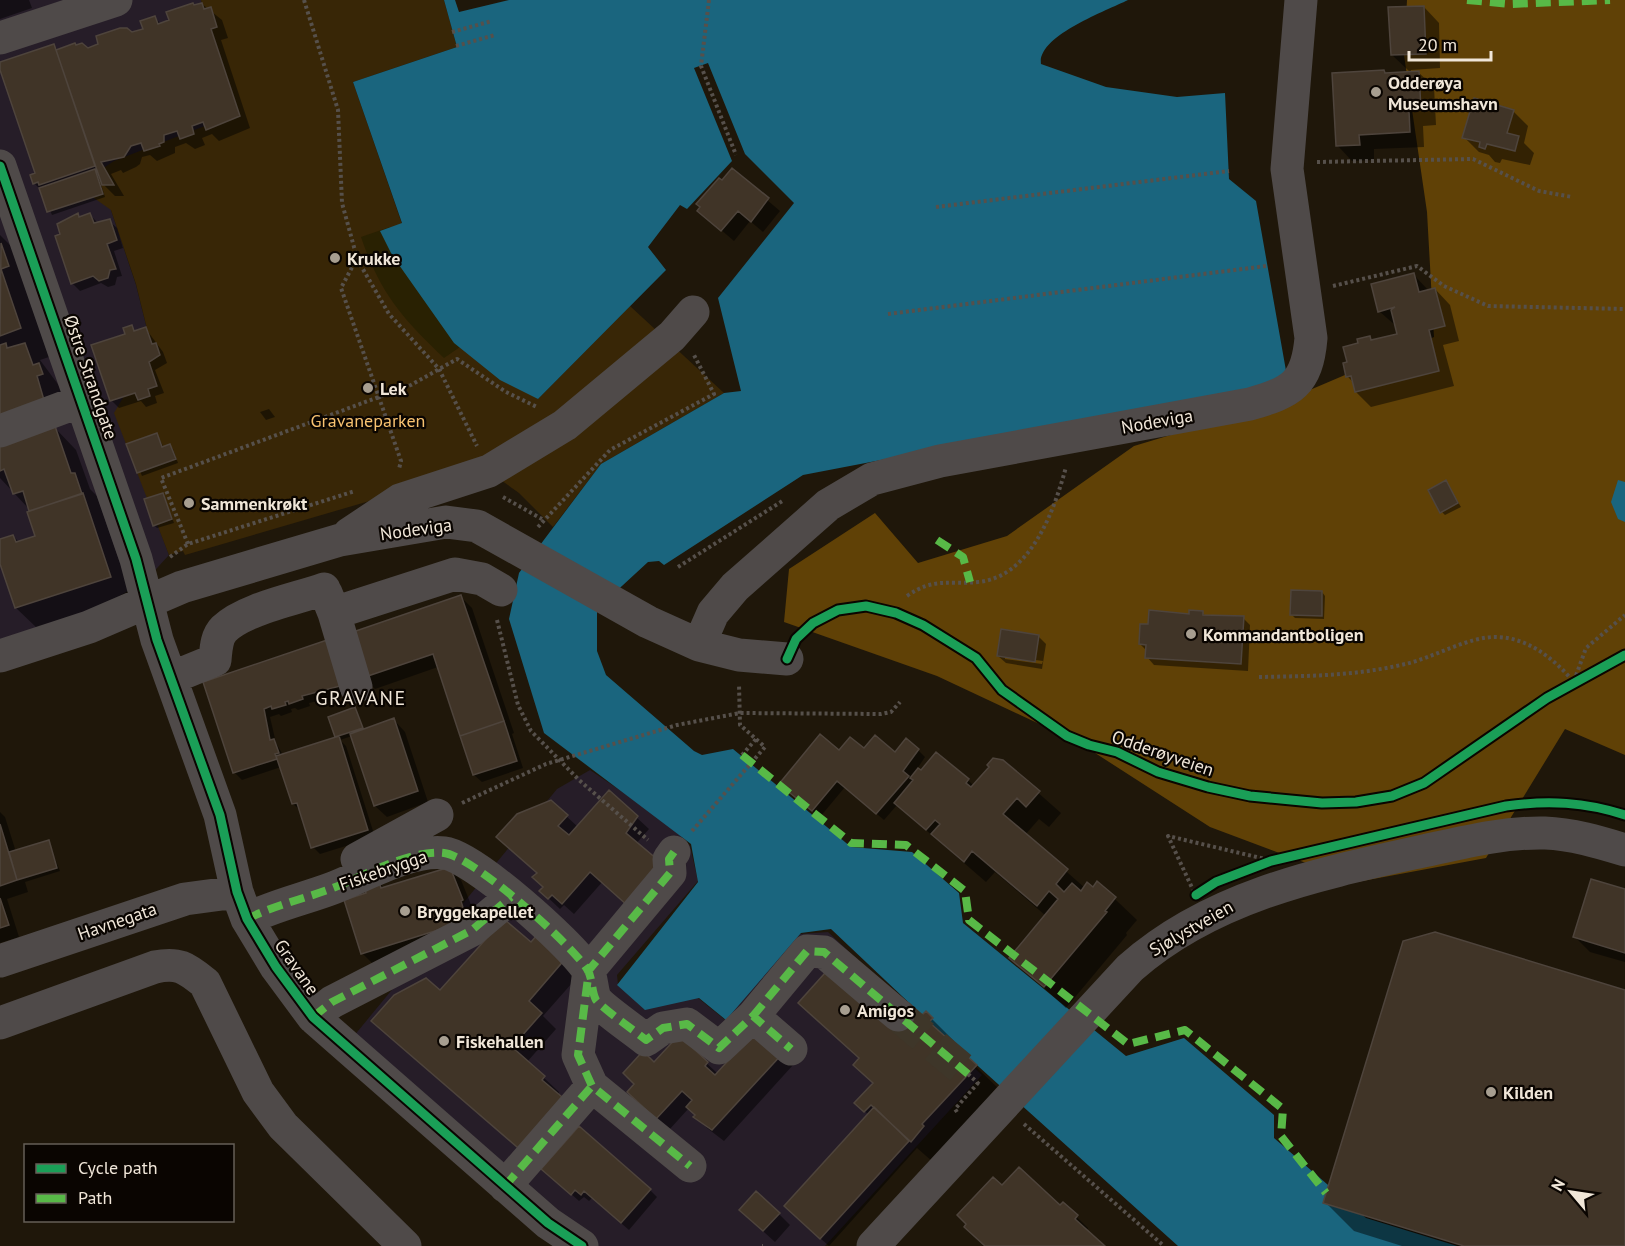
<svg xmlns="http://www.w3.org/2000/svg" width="1625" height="1246" font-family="'PT Sans',sans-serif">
<rect width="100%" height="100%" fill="#1f170a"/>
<path fill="#261d28" d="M0,0H201L236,114L111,210L136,285L152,349L140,477L169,555L147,579L83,619L0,646Z
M590,770L670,824L690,846L698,881L617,975L618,984L698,998L724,1019L800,934L828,932L982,1075L825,1246H574L344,1048L557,789Z"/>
<path fill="#382606" d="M201,0H444L457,47L353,82L402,224L380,231L538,399L630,306L724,393L601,464L553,527L519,493L498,478L390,495L185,555L183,551L169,555L114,413L152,349L136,284L111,210L77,186L114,161L236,114Z"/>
<path fill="#604106" d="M1407,0H1625V755L1565,729L1486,858L1357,882L1210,827L1078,742L937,676L784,622L789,569L875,513L918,563L1007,536L1134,446L1284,401L1434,337L1427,212L1404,55Z"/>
<path fill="#292102" d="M390,227L400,255L463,345L444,358C402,318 380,293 361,237Z"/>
<path fill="#1a657e" d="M444,0H455L459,12L509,0H1134H1128C1106,11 1037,36 1041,64L1106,87L1177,97L1225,93L1229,179L1256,201L1288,382L803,475L664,565L659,561L648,562L597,609V651L606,675L694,751L702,755L733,749L851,847L912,852L959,893L963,923L1126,1056L1184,1038L1274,1115V1138L1366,1218L1457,1246H1178L929,1022L933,1018L926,1011L922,1015L831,929L801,933L726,1020L699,998L645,1010L617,985L698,882L691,844L544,733L509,619L519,573L601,464L724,393L741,391L718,298L794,203L745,154L708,63L694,68L732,161L687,209L680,205L648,247L666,270L538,399L500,380L454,343L392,255L380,231L402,223L353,82L457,47Z
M1618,480L1625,482V522L1618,519L1611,502Z"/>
<path fill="#0007" fill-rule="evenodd" d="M0,0H29L32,8L0,19Z
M202,4L222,20L228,38L221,40L250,128L219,141L212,134L202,138L205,145L195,149L186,143L175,147V153L157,161L150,155L142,157L140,164L136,167L123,173L121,170L111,174L124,196H115L100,181L105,197L52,215L41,190L34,183L37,174L0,64L54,46L58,50L88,49L145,30L154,17L161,24Z
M1424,7L1439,23L1440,68L1411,70V72H1418L1434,87L1436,125L1423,126L1424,147L1374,149V160L1352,161L1337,145L1410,72L1392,55Z
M1513,111L1528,126L1524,143L1534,153L1530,165L1502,159L1500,163L1495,162L1489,155L1479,152L1464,137Z
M732,170L780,211L763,232L750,221L734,241L699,211Z
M78,215L81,218L90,215L98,223L109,221L117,228L123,248L114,251L122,276L117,277L115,285L108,287L101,283L80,291L72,283L62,235Z
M0,235L11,246L49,357L40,360L60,387L63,396L55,428L76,450L90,489L97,496L132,598L38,629L16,608L0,556V540L13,536L19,542L37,537L29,509L0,478Z
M1413,274L1429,291L1435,289L1450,305L1459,341L1443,345L1454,386L1371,407L1356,392L1354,383L1348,377L1349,363L1360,344L1369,338L1373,342L1398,335L1396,326L1379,311Z
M131,327L136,332L146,329L163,352L167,363L155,370L164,393L155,396L157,403L146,407L141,401L119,408L111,400L126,335Z
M269,409L275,417L266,420L260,412Z
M157,434L164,448L170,446L173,449L178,463L142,476L129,445Z
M1446,482L1461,507L1445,515L1442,512Z
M163,494L174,523L157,528L154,525Z
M1322,592L1325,596L1324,619L1295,618L1291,614Z
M461,597L472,608L514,733L512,734L523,768L482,782L474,775L438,667L375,689L363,677Z
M1202,613L1207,617L1243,618L1250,625L1248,671L1154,665L1147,657V651L1140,644L1190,616Z
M1038,636L1046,644L1042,669L1006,663L998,656ZM1005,656L1043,661L1042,664L1005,659Z
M340,647L350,693L309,703L310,706L298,710L295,708L291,709L292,712L281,716L279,714L270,717L276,743L283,755L338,738L330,718L355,709L365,731L394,720L405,732L428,802L387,817L375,806L352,736L340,740L346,746L375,837L320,854L313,847L301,811L293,804L281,767L242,780L235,773L205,682Z
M864,750L895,754L918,750L925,757L917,769L921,772L968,780L974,786L1002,761L1061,813L1049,827L1039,819L1025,835L1085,888L1093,889L1098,883L1137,920L1126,933L1127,935L1066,1008L1011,958L1046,916L995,872L986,882L897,805L884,820L845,787L820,817L788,791L839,752Z
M609,792L649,829L574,914L564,905L560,909L541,891L544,887L538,873L551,802L578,827Z
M0,812L5,817L16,852L48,842L60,871L25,882L28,892L7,899L19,937L0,943Z
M449,869L461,880L474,912L373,964L362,953L368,894L377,880L385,889Z
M1625,891V962L1590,952L1575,937Z
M531,944L580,974L543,1016L556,1029L527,1062L559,1092L540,1167L373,1021L440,992Z
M1625,992V1246H1402L1354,1231L1325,1202Z
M926,1013L954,1041L951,1043L997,1087L933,1162L917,1148L829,1246L793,1214L869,1115L856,1103L874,1084L860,1059L822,1024L922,1017Z
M679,1037L718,1074L782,1054L793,1065L724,1141L707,1128L689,1108L669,1130L640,1103L655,1064Z
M551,1176L650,1190L657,1197L629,1230L592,1198L589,1201L584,1197L579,1201Z
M1002,1187L1060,1207L1063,1204L1088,1228L1086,1231L1101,1246H986Z
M779,1214L790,1225L775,1242L752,1221Z"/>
<path fill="#403427" stroke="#4e443c" stroke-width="1.5" d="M193,3L194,5L202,3L204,9L211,7L217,27L211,29L240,116L206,130L203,122L192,126L194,134L180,139L177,131L164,135V142L159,144L160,146L144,151L141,143L131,146L124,157L101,162L114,185H102L56,50L75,43L76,45L82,43L88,48L98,44L96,36L120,28H127L132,32L143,29L140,21L155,16L158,24L169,20L166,12Z
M1424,6L1426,54L1391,55L1388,7Z
M54,44L95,166L39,185L38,182L33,184L30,175L35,173L0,70V62Z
M1384,70L1385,73L1419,71L1421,110L1409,111L1410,132L1359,135L1360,145L1336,146L1332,73Z
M1474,98L1514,110L1507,133L1519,136L1515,151L1487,144L1485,149L1479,147L1480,142L1462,138Z
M732,168L769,198L751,222L738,211L721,231L697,211L700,207L696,204L719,178L722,180Z
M95,169L103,194L47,212L39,188Z
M78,213L79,217L90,213L94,223L110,219L117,240L107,244L116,269L110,270L108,278L99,281L93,276L71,284L55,236L60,234L57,224Z
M1,243L9,266L1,269L21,328L0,336Z
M1414,273L1419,292L1435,288L1445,326L1429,330L1439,371L1355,392L1351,376L1346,377L1343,363L1347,362L1343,347L1358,343L1357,339L1370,336L1371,340L1397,334L1391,310L1395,307L1378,312L1371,284Z
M132,325L134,331L146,327L152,344L156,343L160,355L149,362L157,386L148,389L150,396L138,400L135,393L110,401L91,345L125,334L123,328Z
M6,343L7,348L25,343L33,365L39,363L43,374L37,376L44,400L0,415V345Z
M55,426L71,473H75L82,494L29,511L23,491L13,494L4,469L0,471V442Z
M157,433L162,447L170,444L176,459L137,473L126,444Z
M1446,480L1458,503L1440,513L1428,490Z
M83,493L111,577L15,608L0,564V539L13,535L16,542L35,536L27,512Z
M163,493L172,519L153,526L144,499Z
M1291,590L1322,591V616L1290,615Z
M461,595L504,721L460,736L433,654L362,678L347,634Z
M1149,610L1189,614V610L1203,611V615L1244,616L1241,664L1145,658L1146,645L1139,644L1140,624H1148Z
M1001,629L1039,635L1035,662L997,656Z
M333,638L344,685L302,696L303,699L289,704L288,701L285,702L286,705L272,709L271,706L264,709L270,740L274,739L279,753L275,754L277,759L233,773L203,682Z
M355,707L363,728L335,737L328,717Z
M394,718L418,791L374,806L350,734Z
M504,721L517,761L473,775L460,736Z
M820,734L839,750L850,737L864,748L875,735L895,752L906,738L919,749L903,771L909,776L876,814L837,781L812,811L779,784Z
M339,736L368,830L311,848L297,803L292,804L276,756Z
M936,752L969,779L966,783L971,787L989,767L987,765L993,758L1003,760L1040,791L1026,807L1017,798L1003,814L1068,869L1056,884L1064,892L1072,883L1081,891L1087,882L1093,887L1097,881L1116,897L1105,911L1107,912L1044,987L1009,958L1058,899L1049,891L1037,906L972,851L964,862L931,834L940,824L935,820L926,830L894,803L913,780L910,778L918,768L921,770Z
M609,790L638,816L626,833L664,865L628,906L590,872L562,904L552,895L548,899L539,891L543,887L532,877L537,873L496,837L517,814L551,800L568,815L558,826L569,835Z
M0,824L17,880L0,886Z
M49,840L57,868L17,880L9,852Z
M450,867L463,900L461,901L467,921L361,954L344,900L366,893L363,883L378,879L381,888Z
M1591,879L1625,889V953L1573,937Z
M0,898L9,925L0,928Z
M504,919L531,942L538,934L566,958L529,1001L542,1013L512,1047L545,1076L542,1080L568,1102L524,1153L371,1021L394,995L426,978L440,990Z
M1435,932L1625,990V1246H1464L1323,1203L1403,941Z
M834,963L909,1003L922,1015L926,1011L933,1018L929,1022L977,1065L922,1124L924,1126L911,1142L871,1105L864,1112L854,1103L873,1083L853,1065L859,1058L798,1003Z
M757,1029L783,1053L712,1130L693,1117L695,1115L686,1107L692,1100L682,1091L656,1119L627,1092L634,1084L623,1073L643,1051L654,1062L679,1035L708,1062L705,1066L715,1075Z
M874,1107L909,1141L820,1239L784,1206Z
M579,1126L651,1189L621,1223L584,1191L581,1195L575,1190L571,1195L541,1169Z
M1019,1167L1060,1205L1063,1202L1078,1215L1075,1219L1105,1246H985L964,1227L966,1224L957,1215L993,1177L1002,1185Z
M756,1191L780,1213L763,1231L739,1210Z"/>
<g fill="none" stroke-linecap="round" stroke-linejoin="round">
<path stroke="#3e3629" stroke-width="33" stroke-dasharray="33 16" stroke-linecap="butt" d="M898,1015L968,1074"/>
<path stroke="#56504b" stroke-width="4" stroke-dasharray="3 3" stroke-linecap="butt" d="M304,0L338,110L342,203L357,258L341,288L401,461L399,469
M709,0L701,66L736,155
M452,32L492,21
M456,46L495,35
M1317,162L1473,159L1539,191L1572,197
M936,207L1229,171
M357,259L389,314L439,369L477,446
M1333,286L1417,266L1444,286L1488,306L1625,309
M888,314L1266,266
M503,497L542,519
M538,527L610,450L714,394L694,355
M188,544L161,478L411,385L457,359L506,392L537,407
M170,557L188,544L355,491
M678,567L784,500
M907,596C934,577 948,585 978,582C1031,577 1054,511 1066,467
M497,620L518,705L531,731L579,780L648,840
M1259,677C1309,676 1356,676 1405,664C1433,658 1469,636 1497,637C1529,638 1554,659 1574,682
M1574,681L1586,648L1625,615
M742,755L756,739
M462,803L546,764L677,725L740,713L881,714L891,712L900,702
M692,831L765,747L740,725L739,684
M1194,892L1168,836L1265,859
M968,1074L980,1085
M957,1112L955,1109L978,1083
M1024,1124L1164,1246
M762,1246H763"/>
<path stroke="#4f4a49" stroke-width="33" d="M0,38L116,0
M0,166L136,559L157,640L220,815L237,892L247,919L276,967L313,1017L548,1223L582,1246
M0,431L81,401
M349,534L400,500L489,471L565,425L672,336L693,312
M326,593L334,613L356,687
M334,613L455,574L482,579L501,590
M699,645L713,613L735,587L828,505L872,479L940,461L1250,404C1291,392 1307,385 1311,338L1287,169L1301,0
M0,656L89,627L182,587L340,540L446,522L477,526L648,622L699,645L739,655L787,659
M171,678L215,660C216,650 216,637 224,629C244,609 296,599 324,589
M674,852L669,859L670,873L589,970L578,1055L592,1086L690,1166
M357,859L437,815
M247,919C275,905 304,899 333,888C364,876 411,849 444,853C473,856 570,943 587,969C593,978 591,991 596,1000C603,1009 635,1031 646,1040L663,1028L687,1024L719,1048L753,1016L791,1049
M0,961L185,899L237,892
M753,1016L807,951L824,952L898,1015
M313,1017L332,1002L472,930L511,897
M0,1023L155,967C179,962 186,968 205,983L258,1092L283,1126L405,1246
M505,1186L592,1086
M873,1246L1130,968C1209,898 1313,875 1414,853C1457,844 1500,832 1545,833C1572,834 1599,842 1625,850"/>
<path stroke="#58b947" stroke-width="8" stroke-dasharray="15 8" stroke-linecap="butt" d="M1467,0L1510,4L1610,0
M937,540L963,557L970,582
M742,755L851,843L906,845L965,891L969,920L1128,1044L1185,1030L1283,1109L1281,1136L1326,1193
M674,852L669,859L670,873L589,970L578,1055L592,1086L690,1166
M247,919C275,905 304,899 333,888C364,876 411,849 444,853C473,856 570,943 587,969C593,978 591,991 596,1000C603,1009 635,1031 646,1040L663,1028L687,1024L719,1048L753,1016L791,1049
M753,1016L807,951L824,952L968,1074
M313,1017L332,1002L472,930L511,897
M505,1186L592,1086"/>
<g stroke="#0a0501" stroke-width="13">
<path id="cycleway" d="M0,166L136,559L157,640L220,815L237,892L247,919L276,967L313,1017L548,1223L582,1246
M787,659L796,639L813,623L838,610L866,606L896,613L923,625L976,658L1002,690L1067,736L1089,745L1117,752L1158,772L1208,787L1250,796L1322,803L1356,802L1392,796L1424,783L1547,698L1625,655
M1196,895L1216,882L1271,861L1506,806C1548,800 1585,802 1625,815"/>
</g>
<use href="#cycleway" stroke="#1a9f57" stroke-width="9"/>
</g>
<g fill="#a79e90" stroke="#0a0501" stroke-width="2">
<circle cx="1376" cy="92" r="6"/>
<circle cx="335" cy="258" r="6"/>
<circle cx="368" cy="388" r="6"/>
<circle cx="189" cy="503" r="6"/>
<circle cx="1191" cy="634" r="6"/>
<circle cx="405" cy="911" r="6"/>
<circle cx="845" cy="1010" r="6"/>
<circle cx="444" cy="1041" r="6"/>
<circle cx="1491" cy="1092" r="6"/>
</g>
<g text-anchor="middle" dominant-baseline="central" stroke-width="4.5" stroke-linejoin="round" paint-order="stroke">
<g font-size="18" font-weight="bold" fill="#f0e6d8" stroke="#0a0501" text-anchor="start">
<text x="1388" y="82">Odderøya<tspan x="1388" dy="21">Museumshavn</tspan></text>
<text x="347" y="258">Krukke</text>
<text x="380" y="388">Lek</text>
<text x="201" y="503">Sammenkrøkt</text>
<text x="1203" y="634">Kommandantboligen</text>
<text x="417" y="911">Bryggekapellet</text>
<text x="857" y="1010">Amigos</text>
<text x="456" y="1041">Fiskehallen</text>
<text x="1503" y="1092">Kilden</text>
</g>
<g font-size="18" fill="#f0e6d8" stroke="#0a0501">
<text transform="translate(91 377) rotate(71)">Østre Strandgate</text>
<text transform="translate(1157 421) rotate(-10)">Nodeviga</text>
<text transform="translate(416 529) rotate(-8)">Nodeviga</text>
<text transform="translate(1163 753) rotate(19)">Odderøyveien</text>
<text transform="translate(383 870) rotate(-19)">Fiskebrygga</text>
<text transform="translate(117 921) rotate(-19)">Havnegata</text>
<text transform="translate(1191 928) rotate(-30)">Sjølystveien</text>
<text transform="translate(297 967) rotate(55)">Gravane</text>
</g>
<g font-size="18" fill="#f8c270" stroke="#0a0501">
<text x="368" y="420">Gravaneparken</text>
</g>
<g font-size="20" letter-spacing="1.5" fill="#f0e6d8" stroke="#0a0501">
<text x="361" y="698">GRAVANE</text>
</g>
</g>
<rect x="24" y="1144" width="210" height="78" fill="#0a0501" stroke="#665f57" stroke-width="1.5"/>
<rect x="36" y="1164" width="30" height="9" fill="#1a9f57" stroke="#665f57" stroke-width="1.5"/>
<text x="78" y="1174" font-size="18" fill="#f0e6d8">Cycle path</text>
<rect x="36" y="1194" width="30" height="9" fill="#58b947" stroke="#665f57" stroke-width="1.5"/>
<text x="78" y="1204" font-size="18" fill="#f0e6d8">Path</text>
<g transform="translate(1571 1192) rotate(299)" stroke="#0a0501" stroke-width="4.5" paint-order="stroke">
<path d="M0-4.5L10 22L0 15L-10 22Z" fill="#f0e6d8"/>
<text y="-9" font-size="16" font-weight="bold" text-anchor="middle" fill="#f0e6d8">N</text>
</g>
<path d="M1409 51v9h82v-9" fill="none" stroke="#f0e6d8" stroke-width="3"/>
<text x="1418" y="51" font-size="18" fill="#f0e6d8" stroke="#0a0501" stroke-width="4.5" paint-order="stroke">20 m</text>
</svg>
